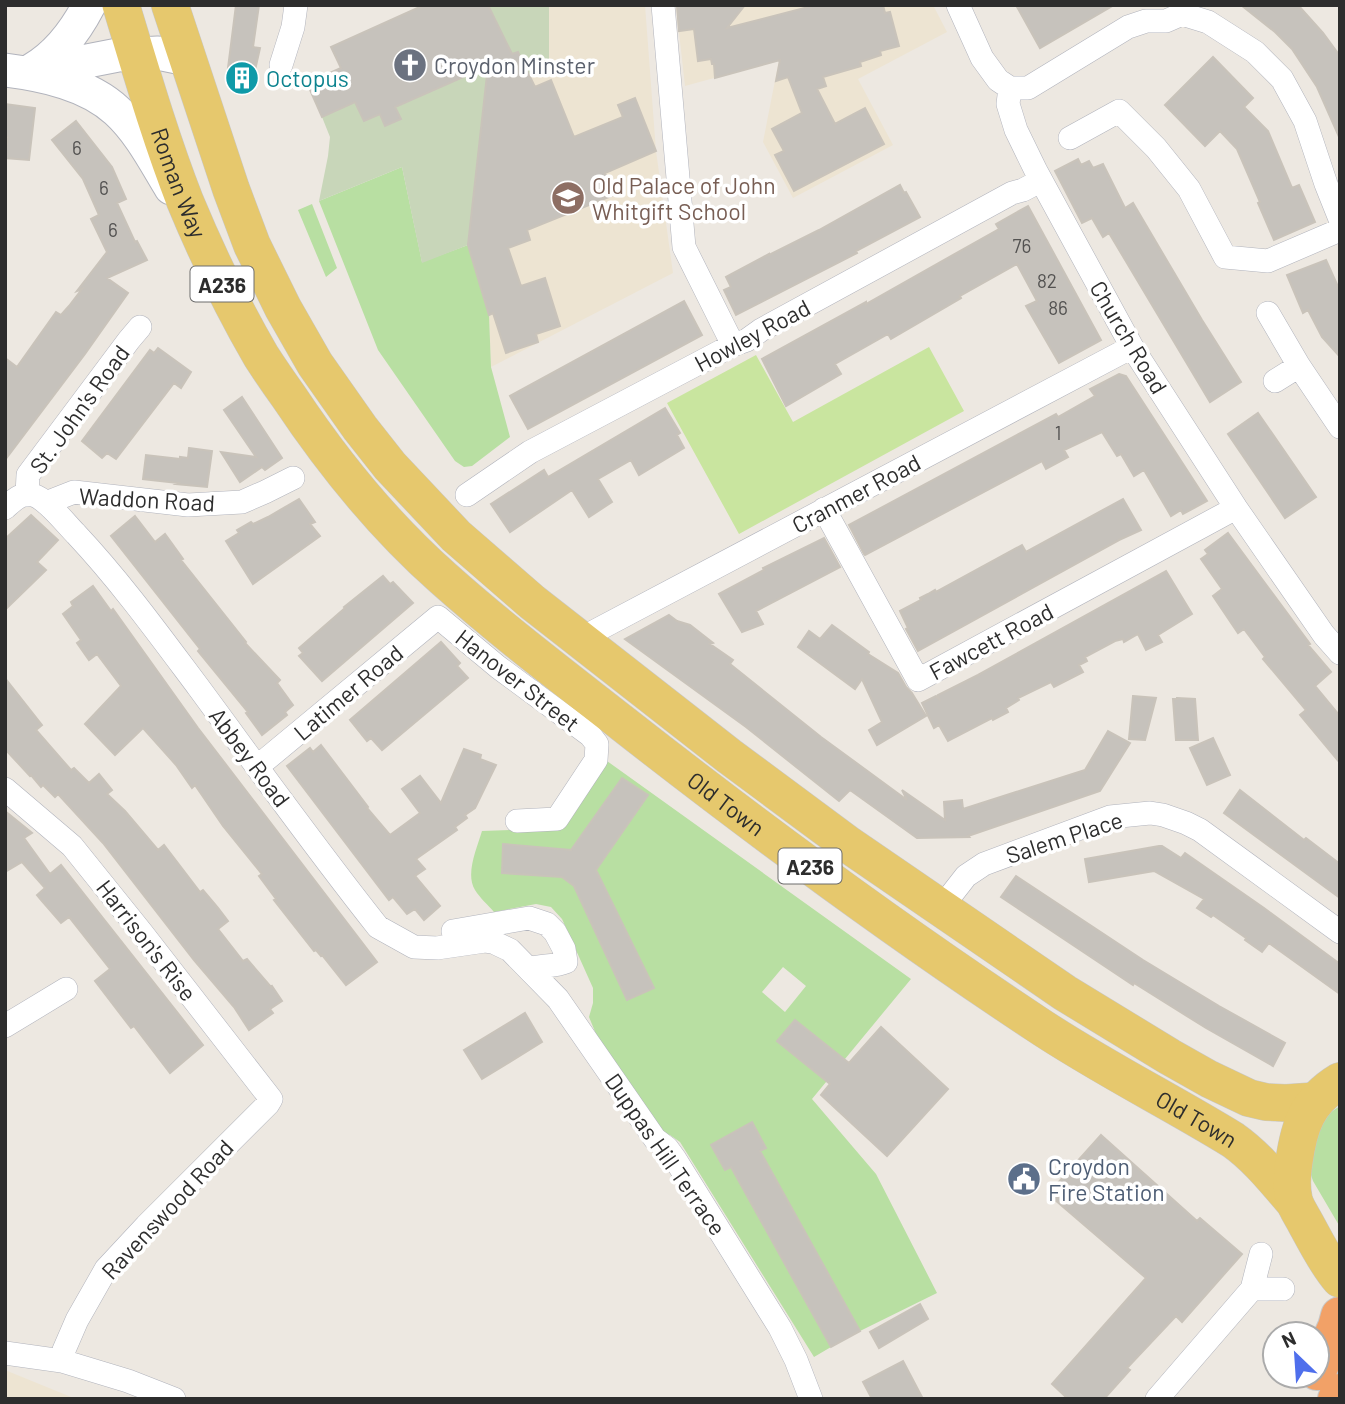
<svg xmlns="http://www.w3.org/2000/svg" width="1345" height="1404" font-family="Barlow,sans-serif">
<rect width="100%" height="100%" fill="#ede8e1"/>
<path fill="#ede4d2" d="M549,5H645L656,151L673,273L491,367L489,315L469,245L487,77L549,73Z
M676,5H933L947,32L858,79L893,145L793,198L763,142L779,60L685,86Z
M5,1370L76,1399H5Z"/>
<path fill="#b8dfa2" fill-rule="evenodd" d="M402,167L422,262L468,245L489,315L491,367L510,437L472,466L464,467L455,461L378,350L319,201Z
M312,204L337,268L326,277L298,210Z
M607,761L911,979L812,1099L876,1174L937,1293L860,1331L760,1151L766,1148L752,1123L711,1145L725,1170L731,1167L831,1347L814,1357L680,1142L670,1135L660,1133L596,1034L589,1017L593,1003V988L562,919L551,907L536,904L494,912C488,905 480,898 475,890C465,874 477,848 482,831L561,828ZM622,778L648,795L596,870L654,988L574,886L562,877L503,873V844L571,850ZM783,967L806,986L785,1012L762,992ZM795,1020L824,1043L778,1041Z
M1340,1106V1227L1313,1181L1310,1172V1146L1328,1114Z"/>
<path fill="#c8d6b9" d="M488,5H549V73L529,74L512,54Z
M483,68L487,77L468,245L422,263L402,167L319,201L328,156L330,137L322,117L355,102L364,121L380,114L386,126L401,119L395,107Z"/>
<path fill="#c9e59f" d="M929,347L964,411L739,534L667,403L756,355L793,422Z"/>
<path fill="#c6c2bc" stroke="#c9c3ba" stroke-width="2" d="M236,5H259L253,47L260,48L251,88L230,85L232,69L228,68Z
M424,5H488L512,54L518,52L535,87L551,80L574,137L623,117L618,105L635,98L656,151L605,173L614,195L527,230L530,240L508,248L521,286L545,278L560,326L536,334L538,342L506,353L493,313L489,315L468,245L488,66L395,107L401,119L385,126L380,114L364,121L355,102L322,117L307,83L341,68L331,47Z
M677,5H745L727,28L816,5H883L885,13L890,12L899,46L880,51L881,55L860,62L861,66L823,77L826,86L817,89L835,124L865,108L884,144L794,191L775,155L784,151L772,129L802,113L788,77L776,81L780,60L715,78L714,64H712L711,59L698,61L694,29L679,31Z
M1016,5H1114L1040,48Z
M1241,5H1298L1323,33L1340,56V139L1317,87L1292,49L1275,32Z
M1213,57L1253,98L1244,107L1268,131L1292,188L1299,185L1315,222L1274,240L1258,203L1260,202L1237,149L1220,131L1205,146L1165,105Z
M5,104L35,108L29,160L5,158L8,137L5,136Z
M76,121L112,167L126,199L117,203L135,242L137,241L147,260L107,278L128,293L85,354L5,460V358L17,367L56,312L61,315L69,306L82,289L77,291L107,252L91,219L99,215L83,179L52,140Z
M1078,159L1081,165L1089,161L1093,168L1103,164L1125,208L1133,203L1202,320L1241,382L1210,402L1109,233L1103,237L1092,218L1082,223L1055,171Z
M900,185L904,193L906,192L920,217L856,251L857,253L736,315L724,290L731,287L726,277L769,254V255L819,230Z
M1028,206L1101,340L1059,363L1026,306L1037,301L1017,264L960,296L961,298L891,339L888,334L835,364L841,374L786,406L762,359L866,302V304L999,229L996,224Z
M1326,260L1340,291V357L1322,337L1308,310L1303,313L1287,275Z
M684,301L702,335L528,429L510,396Z
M158,348L191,372L181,388L174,383L116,459L107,453L102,458L82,441L150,350L154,353Z
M1119,374L1126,376L1207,501L1183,514L1181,510L1171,516L1144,470L1134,476L1121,454L1117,456L1102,432L1064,450L1068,457L1046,469L1042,461L865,555L864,554L849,525L1056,414L1058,417L1095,396L1090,389Z
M242,397L282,458L265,470L262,467L240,482L221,452L256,457L224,410Z
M665,408L680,433L677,435L684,448L639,475L631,460L598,479L612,502L589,517L572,490L510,532L491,504L544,470L548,477Z
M1258,413L1316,497L1285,518L1228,434Z
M189,448L212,451L207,487L176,484L178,483L143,479L146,455L180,459V457L188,458Z
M299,499L315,522L310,524L320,536L253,584L226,541L239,533L237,530L251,522L253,524L268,517Z
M1123,499L1141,530L1119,540L918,651L906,629L908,628L900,611L921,600L920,598L928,594L935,590L936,592L1022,545L1026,552Z
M31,515L58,540L37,562L46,570L5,610V539Z
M135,516L155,542L165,534L183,559L181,560L246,642L245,643L280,680L277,683L293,705L285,712L287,715L262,735L246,713L248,712L198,651L200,649L111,536Z
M1228,533L1310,644L1308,645L1331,672L1315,686L1340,716V763L1300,715L1306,710L1263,659L1265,657L1244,629L1238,633L1213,596L1222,589L1201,559L1208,554L1205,550Z
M824,538L840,567L756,611L763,624L742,632L719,594L764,570L763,568Z
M1166,571L1192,614L1158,635L1162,642L1146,650L1138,634L1124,642L1123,639L1115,641L1085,657L1087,661L1079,665L1083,672L1054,687L1051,682L1018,698L1019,700L1006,708L1008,712L993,720L992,718L948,741L939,725L934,728L922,703L936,696L939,699L938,695L978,675Z
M383,576L390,584L393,582L413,603L322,681L299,656L303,653L299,648L345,608L344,607Z
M93,586L111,611L113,609L198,728L377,962L346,985L322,955L321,956L316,950L314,951L274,900L276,899L259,876L262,874L223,826L195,785L192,788L176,765L143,728L115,755L85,724L121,686L97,654L89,660L77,643L81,640L63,614L73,606L71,602Z
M669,615L677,621L690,625L713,643L710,644L733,660L730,664L821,737L907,800L902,790L945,820L944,802L962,800L963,809L1085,770L1108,731L1130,743L1100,791L968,836L969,837L917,838L850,790L839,801L746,727L625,639Z
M832,625L869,652L868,654L898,673L906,687L912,693L926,716L877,745L869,730L882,722L862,679L855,689L798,647L809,631L820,639Z
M441,642L460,663L457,666L468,678L382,750L371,738L367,741L350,720Z
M5,678L42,725L36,730L71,770L74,768L89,783L99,774L112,790L107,794L125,811L158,850L164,845L200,892L203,890L218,908L228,921L218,929L243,961L247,959L271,987L272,986L282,1001L270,1009L273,1013L249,1030L234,1007L194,960L103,843L58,794L55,797L43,785L41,787L31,775L30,776L5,749Z
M1133,696L1156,698L1145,740L1129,739Z
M1177,698L1195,699L1198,740H1176L1173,699H1177Z
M1213,738L1230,775L1207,785L1190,748Z
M321,745L368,807L367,808L390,835L420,813L402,789L420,776L441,803L464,749L481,755L480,759L496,765L475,808L465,815L467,818L455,827L457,830L416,859L425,869L415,876L440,906L424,920L415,909L407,914L393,897L389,900L287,766L310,748L313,752Z
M622,778L648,795L596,870L654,988L627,1000L574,886L562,877L502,873L503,844L571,850Z
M1240,790L1304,840L1306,838L1340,864V898L1224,813Z
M5,811L32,833L24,838L50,874L61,865L203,1045L170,1073L134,1026L131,1028L95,981L110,969L69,917L61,923L42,901L37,895L45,888L22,862L5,872Z
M1159,846H1162L1181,858L1185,853L1264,908L1340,964V994L1269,943L1262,952L1245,940L1246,938L1213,915L1211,917L1197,908L1204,899L1154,871L1089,882L1085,859Z
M1016,876L1143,960L1219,1006L1285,1043L1273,1066L1206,1028L1134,983L1133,985L1001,897Z
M525,1013L542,1042L482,1079L464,1050Z
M795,1020L849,1063L881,1027L948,1089L887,1156L821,1095L830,1084L777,1041Z
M752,1122L766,1148L760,1151L860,1331L831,1347L731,1167L725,1170L711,1145Z
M1101,1135L1197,1221L1200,1218L1242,1254L1182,1322L1176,1316L1127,1368L1130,1370L1104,1399H1068L1052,1384L1146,1278L1048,1194Z
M920,1304L928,1319L879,1348L870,1332Z
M903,1361L923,1399H872L863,1382Z"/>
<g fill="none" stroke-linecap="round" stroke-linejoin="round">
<g stroke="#b1b3bc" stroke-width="24">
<path id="street" d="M663,5L684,247L733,345
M958,5L982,58L998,80L1010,88
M281,65L293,27L296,5
M1010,88L1008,104L1016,130L1036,171L1132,347L1236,508L1324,635L1340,653
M1010,88H1028L1128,27L1146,21H1166L1182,14L1208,22L1255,52L1282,79L1305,121L1326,184L1340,219
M1070,138L1119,111L1156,148L1189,189L1225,257L1268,261L1340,230
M1268,313L1299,366L1340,427
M1275,381L1299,366
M27,495L28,475L129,340L140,327
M467,495L530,452L733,345L747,340L761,330L1012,193L1023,190L1040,181
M46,503L74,492L188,505L242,502L265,492L293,478
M5,508C13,501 21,492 33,495C47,499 65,523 76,534C121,582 160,636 199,688C258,768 316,849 378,927L414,947L437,948L485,941L493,942L510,950L558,999L655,1139L667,1148L675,1159L780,1328L796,1360L811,1399
M824,509L918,680L1236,508
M580,639L1132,347
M257,767L438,617L498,667L590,735L597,744L596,760L557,819L517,821
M5,789L72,846L142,933L271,1099L268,1104L146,1226L106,1269L77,1320L64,1350L62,1361
M941,908L966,876L984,864L1110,817L1150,813L1163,815L1186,823L1200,830L1340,932
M453,931L529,918L547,924L555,932L564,949L566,962C554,967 541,965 529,969
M5,1026L66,989
M1252,1289L1261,1254
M5,1353L62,1361L128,1381L174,1399
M1157,1399L1252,1289H1283"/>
</g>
<g stroke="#b1b3bc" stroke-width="35">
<path id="secondary" d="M5,70C44,75 88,84 117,111C140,132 155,162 171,188
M32,70C58,55 75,32 89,5
M36,71L118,55L158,53L187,59"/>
</g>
<g stroke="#c8c8c8" stroke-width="38">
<g id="primary">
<path id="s1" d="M121,5C141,71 160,137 185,201C207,254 232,306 261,356C270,370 279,383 289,397C333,463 383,525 443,578C500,629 562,676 622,723C756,828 893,929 1035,1023C1099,1066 1168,1100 1233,1140C1257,1157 1275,1180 1294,1202"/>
<path d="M170,5L231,189L252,245L283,308L315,364L360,428L390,466L456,536L532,602L729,756L849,845L1065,993L1170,1057L1209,1079L1249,1098L1266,1102L1286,1103L1315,1101"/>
<path d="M1340,1081C1307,1101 1299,1126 1294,1162C1292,1174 1291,1187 1294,1200C1296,1208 1302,1216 1306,1224C1316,1242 1326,1263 1340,1279"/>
</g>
</g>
<g stroke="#c8c8c8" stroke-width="40">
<path id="highway" d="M1317,1371L1337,1327L1340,1316
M1337,1399L1340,1393"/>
</g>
<use href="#street" stroke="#fff" stroke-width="23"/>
<use href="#secondary" stroke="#fff" stroke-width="33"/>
<use href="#primary" stroke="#e6c86d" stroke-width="37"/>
<use href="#highway" stroke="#f2a167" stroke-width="38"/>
</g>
<defs>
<g id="church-disc" transform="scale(1.75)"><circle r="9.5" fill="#6b7280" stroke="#fff"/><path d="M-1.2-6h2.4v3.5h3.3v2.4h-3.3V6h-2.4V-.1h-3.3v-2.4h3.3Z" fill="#fff"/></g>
<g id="building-disc" transform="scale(1.75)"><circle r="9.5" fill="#0f9aa8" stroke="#fff"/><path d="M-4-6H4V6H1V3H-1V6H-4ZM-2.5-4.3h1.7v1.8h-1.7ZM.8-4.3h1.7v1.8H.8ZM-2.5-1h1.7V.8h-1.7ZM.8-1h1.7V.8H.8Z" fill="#fff"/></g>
<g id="school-disc" transform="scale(1.75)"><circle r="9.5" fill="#8d6e63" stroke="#fff"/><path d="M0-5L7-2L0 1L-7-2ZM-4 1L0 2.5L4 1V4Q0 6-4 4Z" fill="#fff"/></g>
<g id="civic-disc" transform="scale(1.75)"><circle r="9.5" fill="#5c6f8a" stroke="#fff"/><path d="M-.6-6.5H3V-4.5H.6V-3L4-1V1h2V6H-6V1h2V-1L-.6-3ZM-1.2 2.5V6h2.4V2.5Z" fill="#fff"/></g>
</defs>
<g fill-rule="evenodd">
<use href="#church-disc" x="410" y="65"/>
<use href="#building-disc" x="242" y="78"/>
<use href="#school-disc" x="568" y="198"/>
<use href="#civic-disc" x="1024" y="1179"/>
</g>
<g text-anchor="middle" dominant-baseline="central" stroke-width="7" stroke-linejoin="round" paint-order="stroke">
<g font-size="19" fill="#535251">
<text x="77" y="147">6</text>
<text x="104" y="187">6</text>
<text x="113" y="229">6</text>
<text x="1022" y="245">76</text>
<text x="1047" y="280">82</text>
<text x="1058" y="307">86</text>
<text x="1058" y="432">1</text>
</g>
<g fill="#fff" stroke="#6c6c6c" stroke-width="2">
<rect x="190.5" y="266.5" width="63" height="35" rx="5"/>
<rect x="778.5" y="848.5" width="63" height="35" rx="5"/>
</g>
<g font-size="21" font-weight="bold" fill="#2d2d2d">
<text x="222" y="284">A236</text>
<text x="810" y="866">A236</text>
</g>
<g font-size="23" fill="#5b616d" stroke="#fff" text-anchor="start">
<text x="434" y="65">Croydon Minster</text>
</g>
<g font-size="23" fill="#0d838f" stroke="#fff" text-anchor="start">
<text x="266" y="78">Octopus</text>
</g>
<g font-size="23" fill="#2d2d2d" stroke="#fff">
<text stroke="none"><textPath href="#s1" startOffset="187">Roman Way</textPath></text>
<text transform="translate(752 335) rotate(-28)">Howley Road</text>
<text transform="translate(1129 337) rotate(59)">Church Road</text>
<text transform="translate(79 409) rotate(-54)">St. John's Road</text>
<text transform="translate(856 493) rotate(-28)">Cranmer Road</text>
<text transform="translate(147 499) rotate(3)">Waddon Road</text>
<text transform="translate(991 641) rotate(-28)">Fawcett Road</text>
<text transform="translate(518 680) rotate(38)">Hanover Street</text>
<text transform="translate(348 692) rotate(-40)">Latimer Road</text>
<text transform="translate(250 757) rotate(53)">Abbey Road</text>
<text stroke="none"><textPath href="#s1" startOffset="1029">Old Town</textPath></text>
<text transform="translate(1064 837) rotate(-18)">Salem Place</text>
<text transform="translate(147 940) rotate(52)">Harrison's Rise</text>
<text stroke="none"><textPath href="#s1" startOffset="1596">Old Town</textPath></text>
<text transform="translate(666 1154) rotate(55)">Duppas Hill Terrace</text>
<text transform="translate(167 1209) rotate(-47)">Ravenswood Road</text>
</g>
<g font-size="23" fill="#785e54" stroke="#fff" text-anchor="start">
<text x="592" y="185">Old Palace of John<tspan x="592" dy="26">Whitgift School</tspan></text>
</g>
<g font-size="23" fill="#4e5e75" stroke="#fff" text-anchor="start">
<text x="1048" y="1166">Croydon<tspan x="1048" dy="26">Fire Station</tspan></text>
</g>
</g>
<rect width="1345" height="1404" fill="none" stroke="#2d2d2d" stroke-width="14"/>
<g transform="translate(1296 1355) rotate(335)"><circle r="33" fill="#ffffff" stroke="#ababab" stroke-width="2"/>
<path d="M0-5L12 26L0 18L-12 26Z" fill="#4f6fec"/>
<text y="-10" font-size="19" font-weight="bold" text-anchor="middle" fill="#2d2d2d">N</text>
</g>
</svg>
